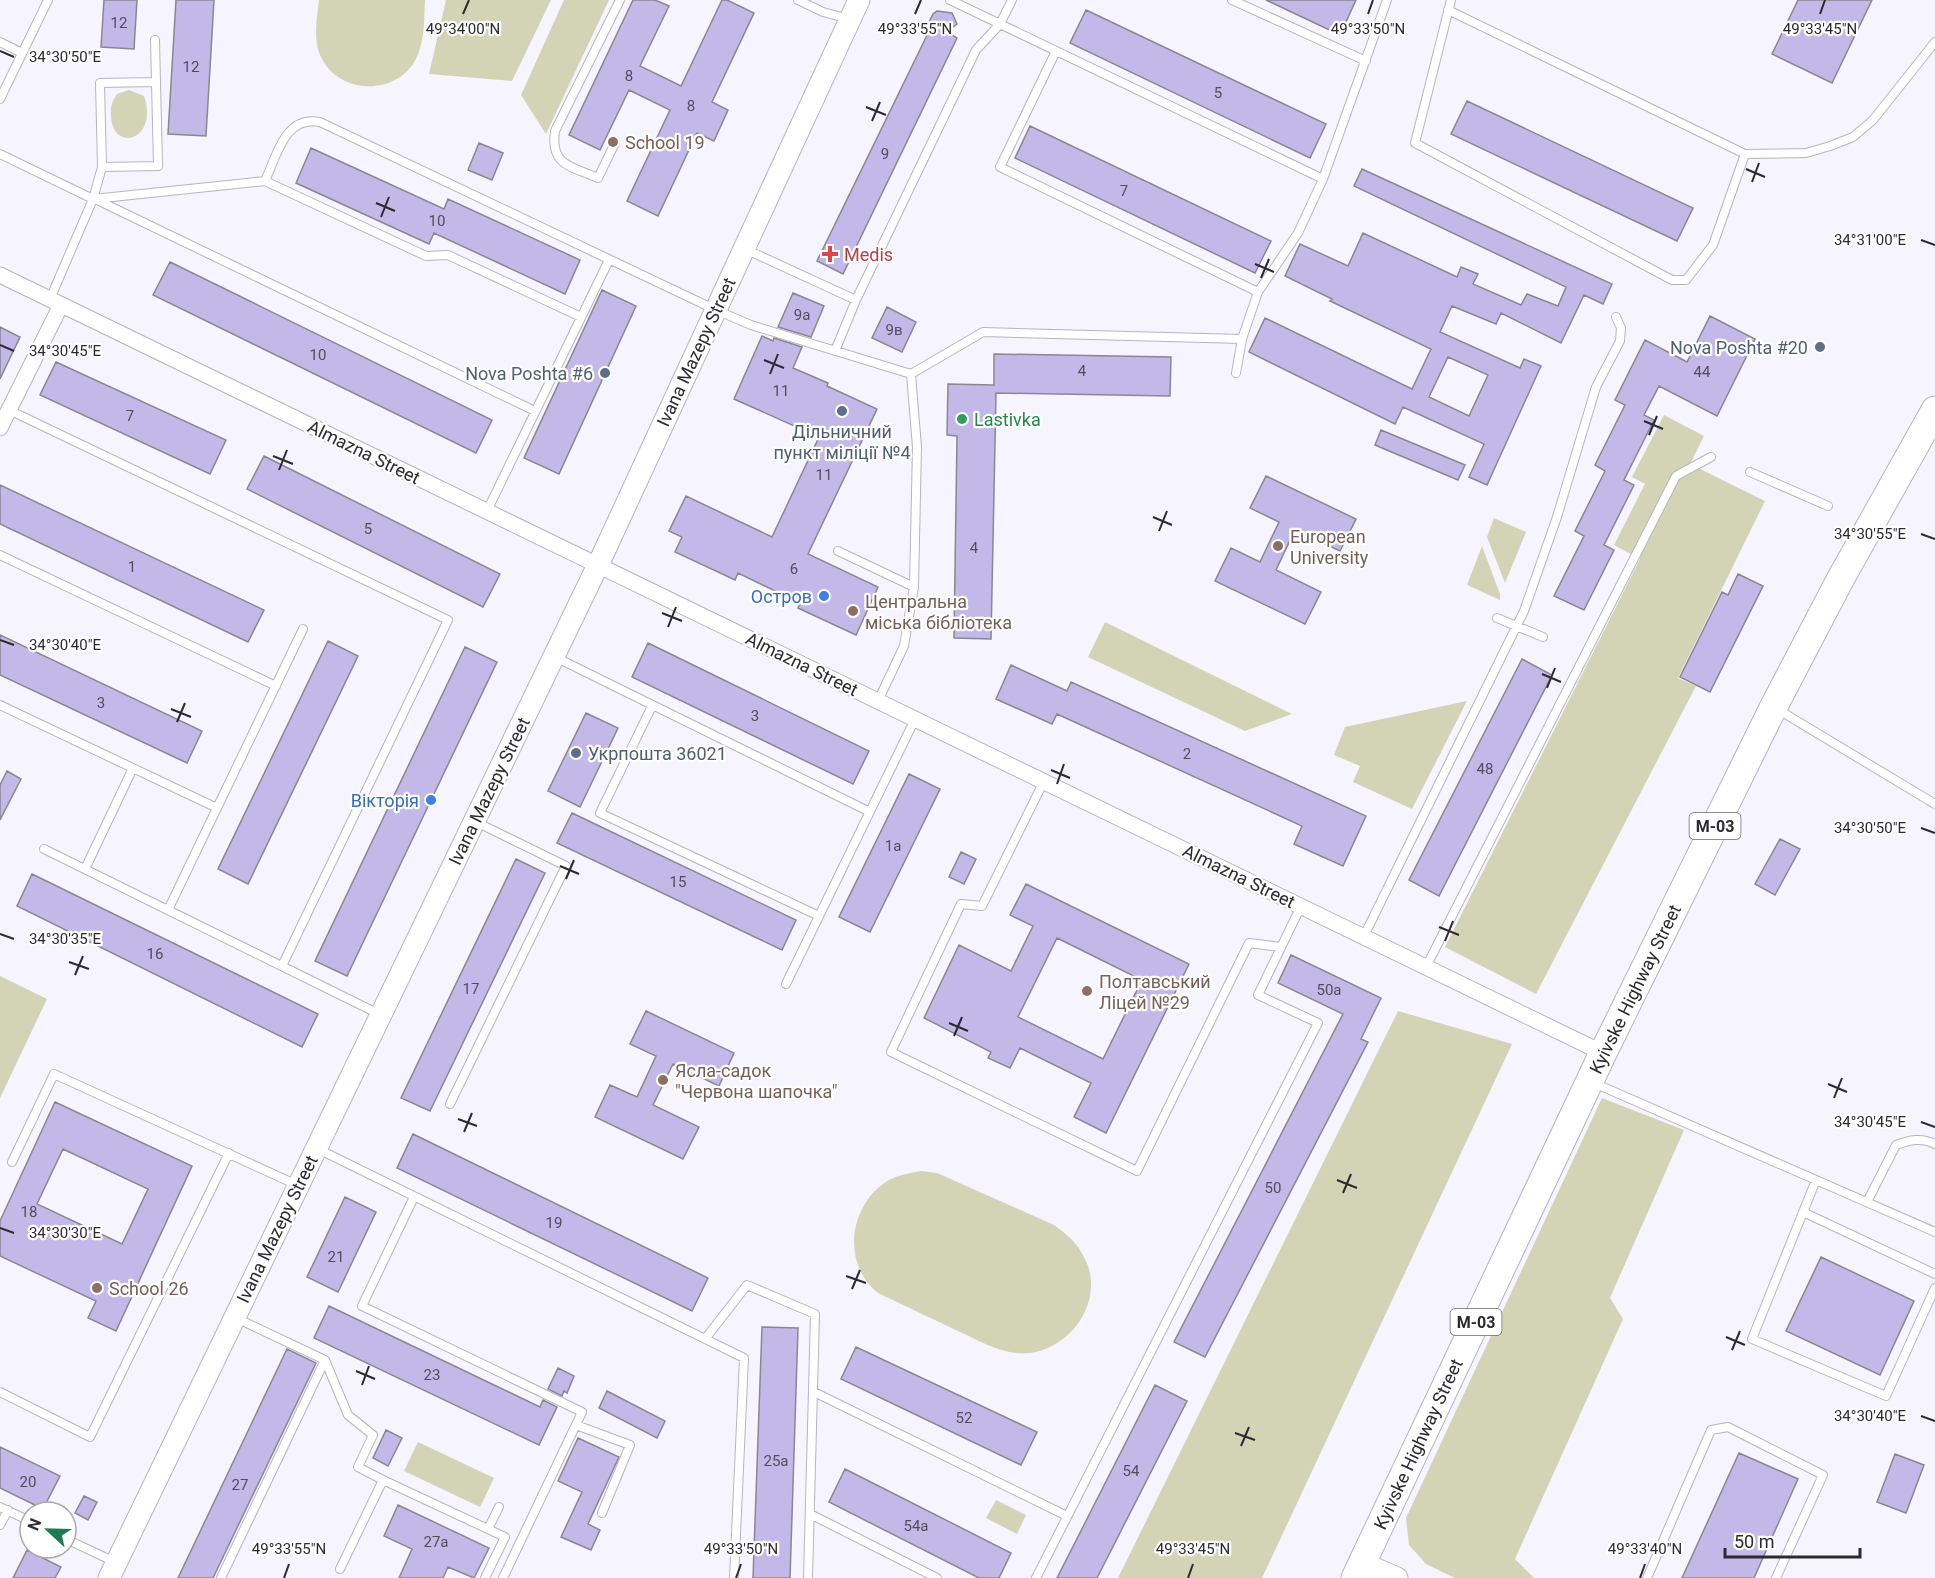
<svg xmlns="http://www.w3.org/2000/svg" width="1935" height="1578" font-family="Roboto,sans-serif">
<rect width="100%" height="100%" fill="#f5f4ff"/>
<path fill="#d2d4b5" d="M319,0H425C424,19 425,41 416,59C396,97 337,95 320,55C313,38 317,18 319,0Z
M446,0H551L512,81L429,74Z
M564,0H609L546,134L521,95Z
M129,90L144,96C159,141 112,153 111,116C110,107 112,101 117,94Z
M1664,415L1704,436L1690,464L1765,501L1678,678L1696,686L1536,994L1445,947L1640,559L1614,545L1645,484L1632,477Z
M1494,518L1526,532L1505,583L1487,537Z
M1482,546L1500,594V600L1467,585Z
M1105,622L1292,714L1245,731L1088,657Z
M1467,701L1412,809L1353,782L1360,766L1334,755L1345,727Z
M0,976L47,999L0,1098Z
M1398,1011L1512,1044L1262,1578H1118Z
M1602,1098L1684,1130L1610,1298L1623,1319L1515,1559L1534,1578H1455L1426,1564L1409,1545L1406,1518Z
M921,1171L937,1173L1054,1225C1070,1236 1081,1247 1088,1266C1103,1310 1061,1358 1016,1353C996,1351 978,1340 960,1332C933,1319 905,1306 878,1293C873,1289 868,1284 865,1279C843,1246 856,1199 889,1180C899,1175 910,1173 921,1171Z
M418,1442L494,1478L480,1507L404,1471Z
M996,1500L1026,1515L1017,1534L986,1518Z"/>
<path fill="#c3b9e8" stroke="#898792" stroke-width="1.5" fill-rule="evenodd" d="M104,0H137L134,49L101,47Z
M176,0H214L206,136L168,134Z
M633,0H655L669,6L640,66L681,86L722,0H727L754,13L712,102L728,110L714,141L697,133L658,216L627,201L670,110L629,90L600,150L569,135Z
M1266,0H1356L1340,35Z
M1798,0H1872L1832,83L1772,54Z
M1086,10L1326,124L1310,158L1070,43Z
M937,11L952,13L957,24L947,32L957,38L843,274L817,261L932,25L928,24L933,14Z
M1467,101L1693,208L1677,241L1451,134Z
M1030,126L1271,241L1255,273L1015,158Z
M479,143L503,153L492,180L468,170Z
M311,148L444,209L448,199L580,260L565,294L434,233L429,244L296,183Z
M1362,169L1612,284L1603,304L1584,295L1561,343L1501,313L1496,324L1452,306L1440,332L1520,368L1524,359L1541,366L1487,485L1469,477L1484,444L1403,407L1395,424L1249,352L1265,318L1412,389L1431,349L1330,301L1332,299L1285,276L1300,244L1348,266L1363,233L1457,277L1461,267L1478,274L1473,284L1521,305L1527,294L1558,306L1566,287L1354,186ZM1448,357L1488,375L1469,416L1429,397Z
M170,262L492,420L476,453L153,295Z
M602,290L636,306L559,474L524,458Z
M793,293L824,306L811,337L778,327Z
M887,307L916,322L902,352L872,338Z
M1710,316L1755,339L1717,416L1659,386L1644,415L1654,420L1624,480L1634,485L1604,545L1614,550L1584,610L1554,596L1584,536L1575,531L1605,471L1595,465L1625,405L1615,400L1645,340L1687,362Z
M0,327L20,337L0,379Z
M762,336L773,341L774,338L802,347L793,368L828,383L827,386L877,409L808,554L878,587L856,635L798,608L800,603L738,573L735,580L675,552L682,537L669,531L686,496L772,537L819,437L734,399Z
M994,354L1171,357L1170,396L996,393L991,639L954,638L957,436L947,435L948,384L994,385Z
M56,362L226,440L210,474L40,395Z
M1381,430L1465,465L1458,480L1375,445Z
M264,456L500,574L483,607L247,489Z
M1266,476L1356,519L1340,551L1295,530L1276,570L1321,592L1305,624L1215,581L1231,548L1260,562L1279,522L1250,508Z
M0,485L264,610L248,642L0,524Z
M1738,574L1763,586L1710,692L1680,677L1722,592L1728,595Z
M0,635L202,731L187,763L0,675Z
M328,641L358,656L248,884L218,869Z
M648,643L869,751L853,784L632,677Z
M465,647L497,662L347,976L315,961Z
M1522,659L1552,675L1439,896L1409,880Z
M1011,665L1067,691L1071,682L1366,816L1343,866L1294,844L1302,826L1057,714L1052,724L996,699Z
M586,713L618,728L580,807L548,791Z
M7,771L21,779L0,820V785Z
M909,774L940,789L870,932L839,917Z
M572,813L796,920L782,950L557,843Z
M1780,839L1800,849L1775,895L1755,884Z
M961,852L976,859L964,884L949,877Z
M516,859L545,873L430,1111L401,1098Z
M32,874L318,1014L302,1047L17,906Z
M1026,884L1189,964L1106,1133L1074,1117L1091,1083L1020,1048L1010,1068L988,1058L991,1052L924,1018L959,945L1011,971L1033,926L1010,915ZM1057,938L1142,980L1103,1059L1018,1017Z
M1291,955L1381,998L1361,1039L1368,1042L1205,1357L1174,1342L1343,1014L1278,983Z
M646,1011L734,1053L719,1086L673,1064L653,1105L699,1127L683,1159L595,1117L610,1085L637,1097L656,1056L630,1044Z
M55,1102L192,1166L116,1331L88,1318L96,1301L0,1256V1221ZM63,1149L148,1189L122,1244L37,1204Z
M413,1134L708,1278L692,1311L397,1168Z
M345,1197L376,1212L338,1292L307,1277Z
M1821,1257L1914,1301L1880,1375L1786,1331Z
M329,1306L540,1407L543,1400L557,1407L539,1445L314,1338Z
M762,1327L798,1328L790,1578H753Z
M856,1347L1037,1432L1021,1465L841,1379Z
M287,1349L316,1363L213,1578H178Z
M558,1368L574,1376L567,1393L564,1391L562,1396L548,1389Z
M1155,1385L1187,1401L1097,1578H1057Z
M607,1391L665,1421L657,1438L599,1408Z
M386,1430L402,1438L388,1466L373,1458Z
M578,1438L619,1457L588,1524L600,1530L591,1550L561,1537L582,1492L558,1481Z
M0,1447L60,1476L43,1509L0,1488Z
M1739,1453L1798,1479L1754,1578H1682Z
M1895,1454L1924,1465L1906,1513L1877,1502Z
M845,1469L1011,1553L999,1578H979L829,1502Z
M84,1496L97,1502L88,1520L75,1513Z
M398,1505L489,1548L474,1578L448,1567L443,1578H399L412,1549L384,1536Z
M27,1550L61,1567L55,1578H13Z"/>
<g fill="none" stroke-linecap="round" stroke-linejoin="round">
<g stroke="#b6b4c1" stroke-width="10">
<path id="lane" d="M798,0L823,12L849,19
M950,0L1323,179
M1232,0L1366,61
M1451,0L1415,143L1672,280H1686L1713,245L1745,154L1806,153L1830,146L1853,137L1873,120L1935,42
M1448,10L1745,154
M155,40L156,82L100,83L102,167L158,166L156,82
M0,42L22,53
M1056,51L1000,167L1258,292
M0,99L48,0
M615,143L598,178C571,166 550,166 555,131L620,0
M0,154L93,199L265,181C277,155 285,115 320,122L716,310L751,325L911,374L983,332L1242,339L1258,292L1298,233L1323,179L1387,0
M265,181L426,256L448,255L581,317
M95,199L535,411
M745,249L856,300L976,50L1000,24L1012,0
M50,299L93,199L102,167
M835,351L856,300
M1236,373L1242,339
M9,410L448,620L282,966
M1750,472L1828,506
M487,511L609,260
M838,551L914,587
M0,555L276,686
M1497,618L1543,637
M555,657L870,812
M878,701L904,646L914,587L917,447L911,374
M0,705L217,808
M652,706L600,813L819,916
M1777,709L1935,804
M1044,781L982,906L961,904L891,1052L1137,1171L1249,943L1281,947
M44,849L379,1014
M85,869L133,768
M168,910L303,629
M1364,936L1524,611L1557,517L1596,387L1620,341L1621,328L1616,317
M1426,967L1676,476L1711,457
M786,984L915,719
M1594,1083L1935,1232
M450,1104L566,866L476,822
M318,1149L744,1358L734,1578
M12,1162L54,1074L297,1185
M1816,1180L1752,1339L1886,1396L1935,1288
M414,1197L362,1306L582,1412L503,1578
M1867,1202L1896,1145C1909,1140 1922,1137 1935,1144
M1803,1212L1935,1274
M236,1318L325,1360L348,1415L373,1435L358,1467L383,1480
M705,1339L747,1285L815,1314L808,1578
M0,1392L90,1437L229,1153
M814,1392L1067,1516
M576,1425L630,1445L602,1513
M0,1507L30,1521
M810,1514L937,1578
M0,1525L8,1510
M488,1529L499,1507
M66,1539L115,1562
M340,1569L383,1480L505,1537L485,1578
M221,1578L325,1360
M1036,1578L1318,1023L1258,995L1301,906
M1647,1578L1711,1430L1728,1427L1823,1475L1776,1578"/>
</g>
<g stroke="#b6b4c1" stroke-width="17">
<path id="street" d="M0,275L1603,1053
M0,428L61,305"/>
</g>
<g stroke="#b6b4c1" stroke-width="23">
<path id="secondary" d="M1362,1563L1397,1578
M109,1578L598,565L859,0"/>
</g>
<g stroke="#b6b4c1" stroke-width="29">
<path id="highway" d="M1355,1578L1603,1053L1774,706L1841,578L1935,410"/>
</g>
<use href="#lane" stroke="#fff" stroke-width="8"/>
<use href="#street" stroke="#fff" stroke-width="15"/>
<use href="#secondary" stroke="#fff" stroke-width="21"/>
<use href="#highway" stroke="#fff" stroke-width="27"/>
</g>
<path fill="none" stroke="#2a2a2f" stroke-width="2" d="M463,14L469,0M915,14L921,0M1368,14L1373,0M1820,14L1825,0M0,51L14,57M866,107L886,115M872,121L880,102M1746,169L1765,177M1752,182L1759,163M376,203L395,211M381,217L389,197M1921,240L1935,245M1255,264L1274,272M1261,278L1269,259M0,345L14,351M764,360L784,368M770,374L778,354M1644,421L1663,429M1649,435L1657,416M273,456L293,464M279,470L287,450M1153,517L1172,525M1159,531L1167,511M1921,534L1935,539M662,613L682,621M668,627L676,607M0,640L14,645M1542,674L1561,682M1547,688L1555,668M171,709L191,717M177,722L185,703M1051,770L1070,778M1057,784L1064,764M1921,828L1935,833M560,866L579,874M566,879L574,860M1439,927L1459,935M0,934L14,939M1445,941L1453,921M69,962L89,969M75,975L83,956M949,1023L968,1031M954,1036L962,1017M1828,1084L1847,1092M1834,1098L1842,1078M458,1119L477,1126M1921,1122L1935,1127M464,1132L472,1113M1337,1180L1357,1188M1343,1193L1351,1174M0,1228L14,1233M846,1276L866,1283M852,1289L860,1270M1726,1337L1745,1345M1732,1350L1740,1331M356,1371L375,1379M362,1385L369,1366M1921,1416L1935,1421M1235,1433L1255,1440M1241,1446L1249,1427M284,1578L289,1564M736,1578L741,1564M1188,1578L1193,1564M1640,1578L1645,1564"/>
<g fill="#8d6e63" stroke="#fff" stroke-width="2">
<circle cx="613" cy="142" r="6"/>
<circle cx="1278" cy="546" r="6"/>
<circle cx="853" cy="611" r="6"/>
<circle cx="1087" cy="991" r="6"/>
<circle cx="663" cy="1080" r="6"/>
<circle cx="97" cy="1288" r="6"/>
</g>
<path fill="#e0444e" stroke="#fff" stroke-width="2" d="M827 245h6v6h6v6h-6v6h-6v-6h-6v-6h6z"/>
<g fill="#5c6f8a" stroke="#fff" stroke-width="2">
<circle cx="1820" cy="347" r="6"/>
<circle cx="605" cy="373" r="6"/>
<circle cx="842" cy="411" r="6"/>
<circle cx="576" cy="753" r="6"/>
</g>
<circle fill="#2e9e5b" stroke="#fff" stroke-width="2" cx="962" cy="419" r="6"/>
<g fill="#3f7fe0" stroke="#fff" stroke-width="2">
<circle cx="824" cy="596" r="6"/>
<circle cx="431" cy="800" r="6"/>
</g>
<g text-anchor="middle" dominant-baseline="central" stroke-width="4.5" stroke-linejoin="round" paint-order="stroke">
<g font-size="15" fill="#504e5d">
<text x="119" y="23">12</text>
<text x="191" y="67">12</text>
<text x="629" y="76">8</text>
<text x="1218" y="93">5</text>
<text x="691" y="106">8</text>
<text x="885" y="154">9</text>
<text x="1124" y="191">7</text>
<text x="437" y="221">10</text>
<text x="802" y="315">9а</text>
<text x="894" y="330">9в</text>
<text x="318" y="355">10</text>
<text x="1082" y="371">4</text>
<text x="1702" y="372">44</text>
<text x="781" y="391">11</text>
<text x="130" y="416">7</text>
<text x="824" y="475">11</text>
<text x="368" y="529">5</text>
<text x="974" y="548">4</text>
<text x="132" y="567">1</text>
<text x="794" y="569">6</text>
<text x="101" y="703">3</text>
<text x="755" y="716">3</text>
<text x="1187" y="754">2</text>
<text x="1485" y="769">48</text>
<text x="893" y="846">1а</text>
<text x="678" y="882">15</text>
<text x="155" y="954">16</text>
<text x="471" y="989">17</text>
<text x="1329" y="990">50а</text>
<text x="1273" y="1188">50</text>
<text x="29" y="1212">18</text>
<text x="554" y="1223">19</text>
<text x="336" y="1257">21</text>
<text x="432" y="1375">23</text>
<text x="964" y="1418">52</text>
<text x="776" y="1461">25а</text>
<text x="1131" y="1471">54</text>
<text x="28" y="1482">20</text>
<text x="240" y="1485">27</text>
<text x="916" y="1526">54а</text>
<text x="436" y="1542">27а</text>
</g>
<g fill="#fff" stroke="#6a6a6d" stroke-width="1.5">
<rect x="1689.5" y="813" width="51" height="26" rx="4.5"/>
<rect x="1450.5" y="1309" width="51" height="26" rx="4.5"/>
</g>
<g font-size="16" font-weight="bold" fill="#2a2a2f">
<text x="1715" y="826">М-03</text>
<text x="1476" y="1322">М-03</text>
</g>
<g font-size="18" fill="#785e54" stroke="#fff" text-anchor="start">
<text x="625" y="142">School 19</text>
<text x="1290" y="536">European<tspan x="1290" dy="21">University</tspan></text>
<text x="865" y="601">Центральна<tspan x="865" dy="21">міська бібліотека</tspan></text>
<text x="1099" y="981">Полтавський<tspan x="1099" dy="21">Ліцей №29</tspan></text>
<text x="675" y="1070">Ясла-садок<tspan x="675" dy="21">"Червона шапочка"</tspan></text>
<text x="109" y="1288">School 26</text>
</g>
<g font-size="18" fill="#be3a42" stroke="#fff" text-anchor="start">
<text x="844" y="254">Medis</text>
</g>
<g font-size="18" fill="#4e5e75" stroke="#fff" text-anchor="end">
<text x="1808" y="347">Nova Poshta #20</text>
<text x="593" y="373">Nova Poshta #6</text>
<text x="842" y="431" text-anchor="middle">Дільничний<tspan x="842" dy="21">пункт міліції №4</tspan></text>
<text x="588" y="753" text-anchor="start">Укрпошта 36021</text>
</g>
<g font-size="18" fill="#2a2a2f" stroke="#fff">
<text transform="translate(696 352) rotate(-65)">Ivana Mazepy Street</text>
<text transform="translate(364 452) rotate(26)">Almazna Street</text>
<text transform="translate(802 664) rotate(26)">Almazna Street</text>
<text transform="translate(489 791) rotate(-64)">Ivana Mazepy Street</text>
<text transform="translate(1239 876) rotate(26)">Almazna Street</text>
<text transform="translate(1635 989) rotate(-64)">Kyivske Highway Street</text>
<text transform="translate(277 1229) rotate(-64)">Ivana Mazepy Street</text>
<text transform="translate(1418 1444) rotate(-65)">Kyivske Highway Street</text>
</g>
<g font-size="18" fill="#27864d" stroke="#fff" text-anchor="start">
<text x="974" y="419">Lastivka</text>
</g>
<g font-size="18" fill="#366cbe" stroke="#fff" text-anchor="end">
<text x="812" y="596">Остров</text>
<text x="419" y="800">Вікторія</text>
</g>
</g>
<g font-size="15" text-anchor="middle" fill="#2a2a2f" stroke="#fff" stroke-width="4.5" stroke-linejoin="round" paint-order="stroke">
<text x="463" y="34">49°34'00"N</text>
<text x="915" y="34">49°33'55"N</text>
<text x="1368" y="34">49°33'50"N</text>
<text x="1820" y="34">49°33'45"N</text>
<text x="65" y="62">34°30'50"E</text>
<text x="1870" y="245">34°31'00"E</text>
<text x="65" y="356">34°30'45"E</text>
<text x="1870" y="539">34°30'55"E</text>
<text x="65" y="650">34°30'40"E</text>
<text x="1870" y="833">34°30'50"E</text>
<text x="65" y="944">34°30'35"E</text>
<text x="1870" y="1127">34°30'45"E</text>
<text x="65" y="1238">34°30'30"E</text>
<text x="1870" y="1421">34°30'40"E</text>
<text x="289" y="1554">49°33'55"N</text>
<text x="741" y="1554">49°33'50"N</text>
<text x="1193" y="1554">49°33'45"N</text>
<text x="1645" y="1554">49°33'40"N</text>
</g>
<g transform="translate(48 1530) rotate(292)"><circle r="28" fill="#ffffff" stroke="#aaaaac" stroke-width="1.5"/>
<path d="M0-4.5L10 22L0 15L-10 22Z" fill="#1d7c52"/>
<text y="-9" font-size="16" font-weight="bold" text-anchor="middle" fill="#2a2a2f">N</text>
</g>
<path d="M1725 1548v9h135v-9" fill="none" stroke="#2a2a2f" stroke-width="3"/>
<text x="1734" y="1548" font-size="18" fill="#2a2a2f" stroke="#ffffff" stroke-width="4.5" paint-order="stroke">50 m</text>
</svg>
